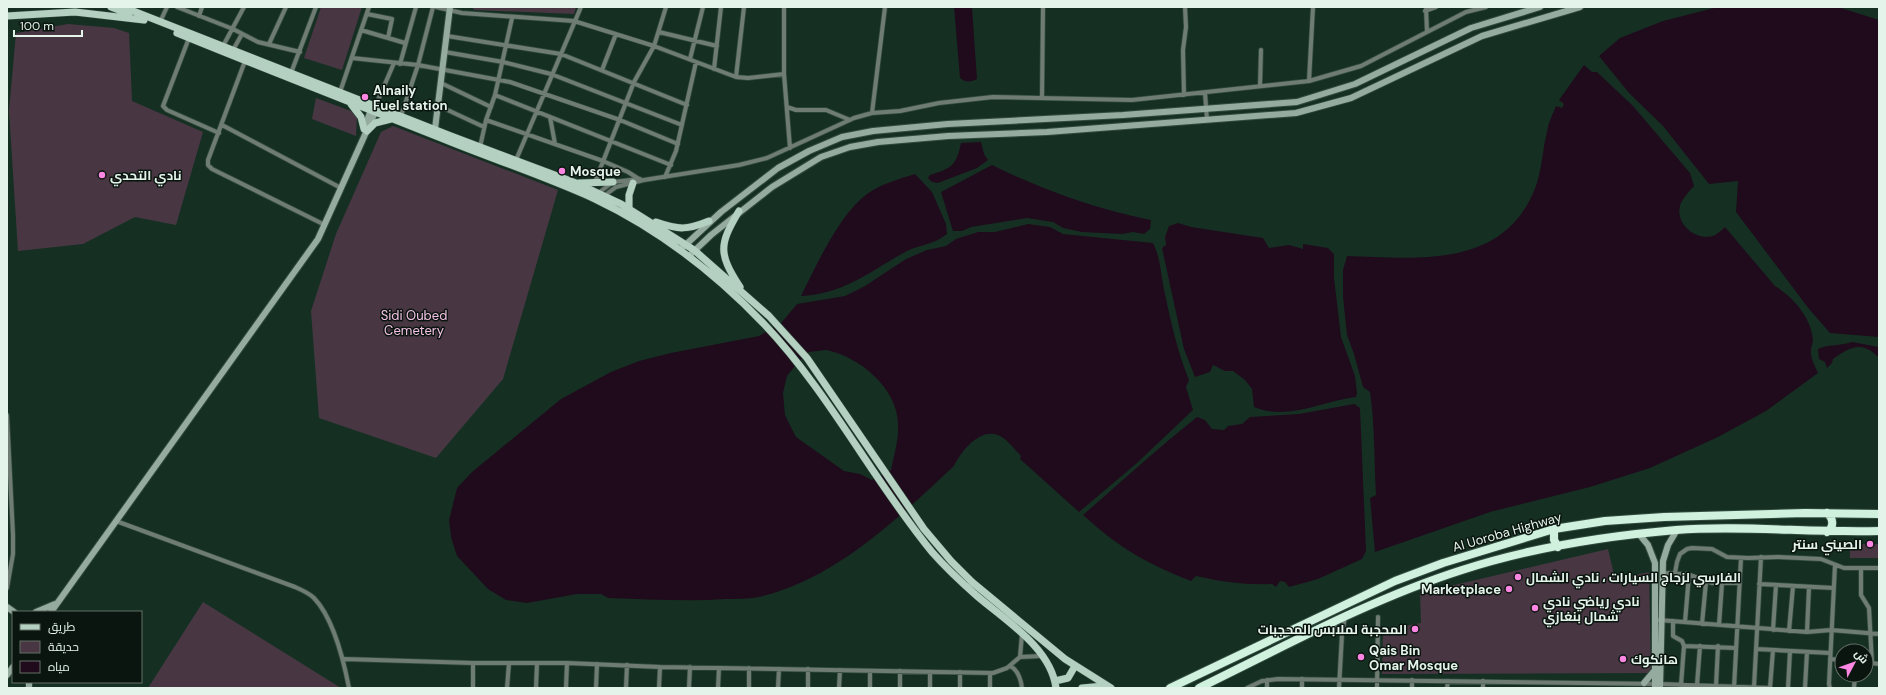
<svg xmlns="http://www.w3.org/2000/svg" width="1886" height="695" font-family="'DM Sans',Cairo,sans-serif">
<rect width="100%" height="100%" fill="#153023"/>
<path fill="#483743" d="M321,7H362L342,70L304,58Z
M472,7H576L574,14L474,10Z
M68,24L114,28L129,33L132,101L203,132L176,225L135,217L83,244L18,251L9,111L16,33Z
M316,98L351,111L357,116L356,136L312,119Z
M393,126L558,190L503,379L436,458L319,418L311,311L336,234L381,132Z
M1850,544H1879V558H1850Z
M1608,549L1615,579L1649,572L1651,673L1382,674L1383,630L1421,623L1420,593Z
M203,602L341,688H148Z"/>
<path fill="#1f0b1b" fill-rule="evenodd" d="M954,7H972L977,79C971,82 966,83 960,78Z
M1718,7H1838L1879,20V337L1830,333L1809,309L1736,212L1738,181L1709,184L1663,126L1629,93L1599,56L1620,38L1663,21Z
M1584,65L1592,72H1597L1633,106L1690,173L1694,186C1689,191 1684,197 1681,203C1673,222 1695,241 1713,236C1717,234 1722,230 1725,227L1775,286C1793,297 1812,318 1813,341C1813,344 1811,346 1811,350C1810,357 1815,366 1818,373L1766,411L1718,437L1650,468L1590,487L1490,512L1375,552L1370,498L1376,495C1374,460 1375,427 1370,392L1363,387L1354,354L1347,335L1343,297V270L1347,256C1417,258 1501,269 1534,191C1542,173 1542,151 1547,132C1548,123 1553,114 1556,106L1562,108L1564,104L1559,100Z
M981,142L984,154L988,160L977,168L938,183L932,182L928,178L930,175C952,168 956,166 961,143Z
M992,165C1043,190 1096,209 1151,220L1150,229L1144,234L1133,232L1122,234L1082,232L1063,228L1053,222L1027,218L971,227L962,231H953L941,192Z
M915,174L932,192L946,224L947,234C934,245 921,244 907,251C870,271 845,294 801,296C817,264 839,215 867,194C881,184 899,179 915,174Z
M1178,223L1191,227L1263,238L1269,248L1289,245L1303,249V244L1328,248L1334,254V278L1341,337L1355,376L1357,393L1356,397C1323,401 1288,421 1254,407L1252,389L1245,380L1233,371H1225L1213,365L1210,372L1195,377L1184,349L1162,248L1166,245L1165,237L1169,226Z
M1028,224L1050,227L1063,234L1153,243C1161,258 1161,278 1165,294C1171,323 1178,353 1189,380L1186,387L1193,410L1137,463L1079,512L1020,459L1021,456C1015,450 1008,440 1000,436C981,426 961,451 954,466C898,518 836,579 759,597C749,599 737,599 726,599C687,602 647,599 608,598L601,594H577L527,603L506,600L488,589L457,556L451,537L449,520L457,488L472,472L561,399L611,372L639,361L671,353L759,336L782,322L797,304L845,296L865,286L906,259L927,250L946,246L956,239L978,232H995ZM826,350C859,356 898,389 898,424C899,439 894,455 891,470L872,480L860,474L844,471L796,437L785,415L783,393L787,376L799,361L809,352Z
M1852,342L1879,347V358C1862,340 1850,347 1833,359L1832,363L1827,368L1825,362L1819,359L1818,349C1828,344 1841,346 1852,342Z
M1354,404L1360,408L1366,551L1362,559L1318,579L1289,587L1285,582L1280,581L1276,587L1272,584C1246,585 1222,582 1196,576L1191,581C1147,564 1118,547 1083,515C1121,482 1158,448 1197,417L1205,420L1212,429L1224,430L1228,426L1242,424L1250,417L1299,414Z"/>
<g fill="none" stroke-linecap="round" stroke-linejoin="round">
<g stroke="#324b3f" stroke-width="5.5">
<path id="street" d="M177,7L233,29L258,42L300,52
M436,7L462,13L574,21L654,46L736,77L748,78L784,74
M784,7V74L790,148
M1426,7L1427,32
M1425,11L1436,7
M367,14L392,19L388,38
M199,16L202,7
M160,22L167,7
M361,30L405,43
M659,32L717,46
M447,36L561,54L687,105
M189,38L163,106L167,110L219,133
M269,44L286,7
M223,46L244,7
M233,50L242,34
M445,52L503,62L551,74L682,125
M352,58L418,65L510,82L620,120L678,144
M690,59L703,7
M245,61L208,160V165L212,169L325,225
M400,64L416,7
M714,69L721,7
M602,70L616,34
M291,73L316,7
M736,77L744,7
M1309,81L1313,7
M441,83L491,107
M1260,86L1261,50
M340,92L369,7
M1205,93L1207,120
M495,95L671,165
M1184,95L1183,50L1186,27L1185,7
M1042,98L1043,7
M439,106L484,127
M377,107L378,100L394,63
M787,107L796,110H826L850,120
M872,113L885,7
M401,116L418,65L433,7
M550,117L555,144
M486,120L603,161L628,172L639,179
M222,125L341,188
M480,147L486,120L495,95L512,18
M516,160L581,7
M665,177L676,151L696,62
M595,182L634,82L654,46L666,7
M597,194L613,182L640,179
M604,196L616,187L644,180L739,165L767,158L854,118L872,113L900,111L939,103L993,97L1132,100L1309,81L1361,66L1466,12L1486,7
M7,415L13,535V554L7,588
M116,521L295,587C302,590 309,593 314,598C333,618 344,662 349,688
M1861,568V595L1869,608L1872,663L1879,664
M1663,573L1687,574L1712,583H1739
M1675,573L1677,562L1680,554L1687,549L1692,548L1712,549L1727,557L1748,558L1778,557L1821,559L1844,568H1879
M1759,584L1834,588
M1659,620L1807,632L1831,630L1879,634
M1673,621V636L1682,641L1684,646L1736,648
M1685,622L1689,575
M1332,623L1342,634
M1702,624L1706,582
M1719,625L1722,583
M1773,630L1776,585
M1789,631L1793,586
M1807,632L1809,587
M1756,649L1830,653
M1020,657L1041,656
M344,659L473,663H567L660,667L993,673L1007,668L1020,657L1022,634
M1830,659L1842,660
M473,663V688
M1010,666C1018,670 1021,680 1022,688
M1681,685L1684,646
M1697,685L1700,646
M1716,686L1718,646
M1754,687L1761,557
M507,688L509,663
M536,688L537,663
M566,688L567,663
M596,688L597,664
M626,688L627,665
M659,688L660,667
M689,688L690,667
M718,688L719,668
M749,688V668
M778,688L779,669
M808,688V669
M839,688L840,670
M870,688V671
M900,688V671
M930,688V672
M960,688V672
M990,688V673
M1247,688L1262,681L1278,679L1660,684L1770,688
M1267,688V680
M1302,688V679
M1339,688L1342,634L1345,617
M1377,688L1378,617
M1412,688V680
M1447,688L1448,681
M1483,688V681
M1734,688L1741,558
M1770,688L1773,650
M1788,688L1790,651
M1805,688L1807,652
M1830,688L1829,684L1835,565
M1854,688L1855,675"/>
</g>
<g stroke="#324b3f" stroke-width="8">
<path id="secondary" d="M364,129L372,107
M435,129L450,7
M680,250L721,212L778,168L809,151L842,137L873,131L948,124L1123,115L1297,102L1355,84L1471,28L1540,7
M689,256L711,235L772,187L821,157L850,147L878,142L948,136L1047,132L1296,113L1351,98L1482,36L1580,7
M1639,534L1648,545L1655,563V688
M7,607L14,612
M36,612L55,604
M51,612L318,239L377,108
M7,675L13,667
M29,682V688
M1644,683L1655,670
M1660,688L1663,561L1668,545L1677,530"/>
</g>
<g stroke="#324b3f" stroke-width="8">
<path id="primary" d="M111,7L129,14
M123,7L451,136L576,183L621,204L694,250L769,316L807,358L924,529L951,561L972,582L1065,659L1111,688
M7,16L75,12L144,20
M177,33C265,69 353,103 441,138C492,159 545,176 595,199C658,229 715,273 763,323C829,392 872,479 932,552C946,568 961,582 977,596C1005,620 1051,648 1056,688
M351,104L361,117L364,129
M367,131L375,123L391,119
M579,183L613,182
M629,209V195L633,183
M739,211C719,245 718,253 740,287
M656,222C679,230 687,230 709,221
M1055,681L1068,678L1075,666
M1082,688L1104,686"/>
</g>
<g stroke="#324b3f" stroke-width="10">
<path id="highway" d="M1554,529V540L1558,547
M1827,532C1834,527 1834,519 1827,513
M1170,688L1395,581L1443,563L1554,529L1605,521L1664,517L1805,513L1879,514
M1199,688C1285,646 1371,599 1462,570C1530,548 1605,536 1676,530C1743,525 1811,533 1879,531"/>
</g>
<use href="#street" stroke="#6f7c74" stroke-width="4"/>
<use href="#secondary" stroke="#96ab9f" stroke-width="6"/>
<use href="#primary" stroke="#b4d0c0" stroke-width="7"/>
<use href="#highway" stroke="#cff1de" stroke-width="8"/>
</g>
<g fill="#fd86e2" stroke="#0a150f" stroke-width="1.5">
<circle cx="365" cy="97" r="4"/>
<circle cx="562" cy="171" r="4"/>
<circle cx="102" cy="175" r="4"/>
<circle cx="1870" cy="544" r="4"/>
<circle cx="1518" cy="577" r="4"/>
<circle cx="1509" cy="589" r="4"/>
<circle cx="1535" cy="608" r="4"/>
<circle cx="1415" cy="629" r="4"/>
<circle cx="1361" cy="657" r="4"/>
<circle cx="1623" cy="659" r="4"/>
</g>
<g text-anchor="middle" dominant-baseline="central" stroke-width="3" stroke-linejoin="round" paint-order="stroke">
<g font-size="13" font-weight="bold" fill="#e5f4eb" stroke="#0a150f" text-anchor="start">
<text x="373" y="90">Alnaily<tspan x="373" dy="15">Fuel station</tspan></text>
<text x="570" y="171">Mosque</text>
<text x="110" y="175">نادي التحدي</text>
<text x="1862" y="544" text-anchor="end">الصيني سنتر</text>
<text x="1526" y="577">الفارسي لزجاج السيارات ، نادي الشمال</text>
<text x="1501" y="589" text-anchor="end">Marketplace</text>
<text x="1543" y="601">نادي رياضي نادي<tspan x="1543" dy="15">شمال بنغازي</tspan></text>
<text x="1407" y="629" text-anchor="end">المحجبة لملابس المحجبات</text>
<text x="1369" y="650">Qais Bin<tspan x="1369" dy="15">Omar Mosque</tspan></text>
<text x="1631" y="659">هانكوك</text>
</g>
<g font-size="13" fill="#f4c2e6" stroke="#0a150f">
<text x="414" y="315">Sidi Oubed<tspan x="414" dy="15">Cemetery</tspan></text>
</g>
<g font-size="13" fill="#e5f4eb" stroke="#0a150f">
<text transform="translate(1507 532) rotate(-16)">Al Uoroba Highway</text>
</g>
</g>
<rect width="1886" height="695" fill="none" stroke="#e5f4eb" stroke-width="16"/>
<rect x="12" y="611" width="130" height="72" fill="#0a150f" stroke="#626e67"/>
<rect x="20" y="624" width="20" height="6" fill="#b4d0c0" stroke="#626e67"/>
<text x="48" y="631" font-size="12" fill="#e5f4eb">طريق</text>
<rect x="20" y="641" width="20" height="12" fill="#483743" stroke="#626e67"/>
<text x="48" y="651" font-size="12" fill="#e5f4eb">حديقة</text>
<rect x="20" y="661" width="20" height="12" fill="#1f0b1b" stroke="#626e67"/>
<text x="48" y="671" font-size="12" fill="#e5f4eb">مياه</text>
<g transform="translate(1854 663) rotate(49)"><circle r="19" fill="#0a150f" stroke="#626e67"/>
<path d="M0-3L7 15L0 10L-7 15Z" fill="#fd86e2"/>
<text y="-6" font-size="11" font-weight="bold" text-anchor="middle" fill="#e5f4eb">ش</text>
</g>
<path d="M14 30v6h68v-6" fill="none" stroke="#e5f4eb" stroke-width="2"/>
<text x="20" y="30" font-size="12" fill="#e5f4eb" stroke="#0a150f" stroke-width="3" paint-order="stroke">100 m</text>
</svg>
